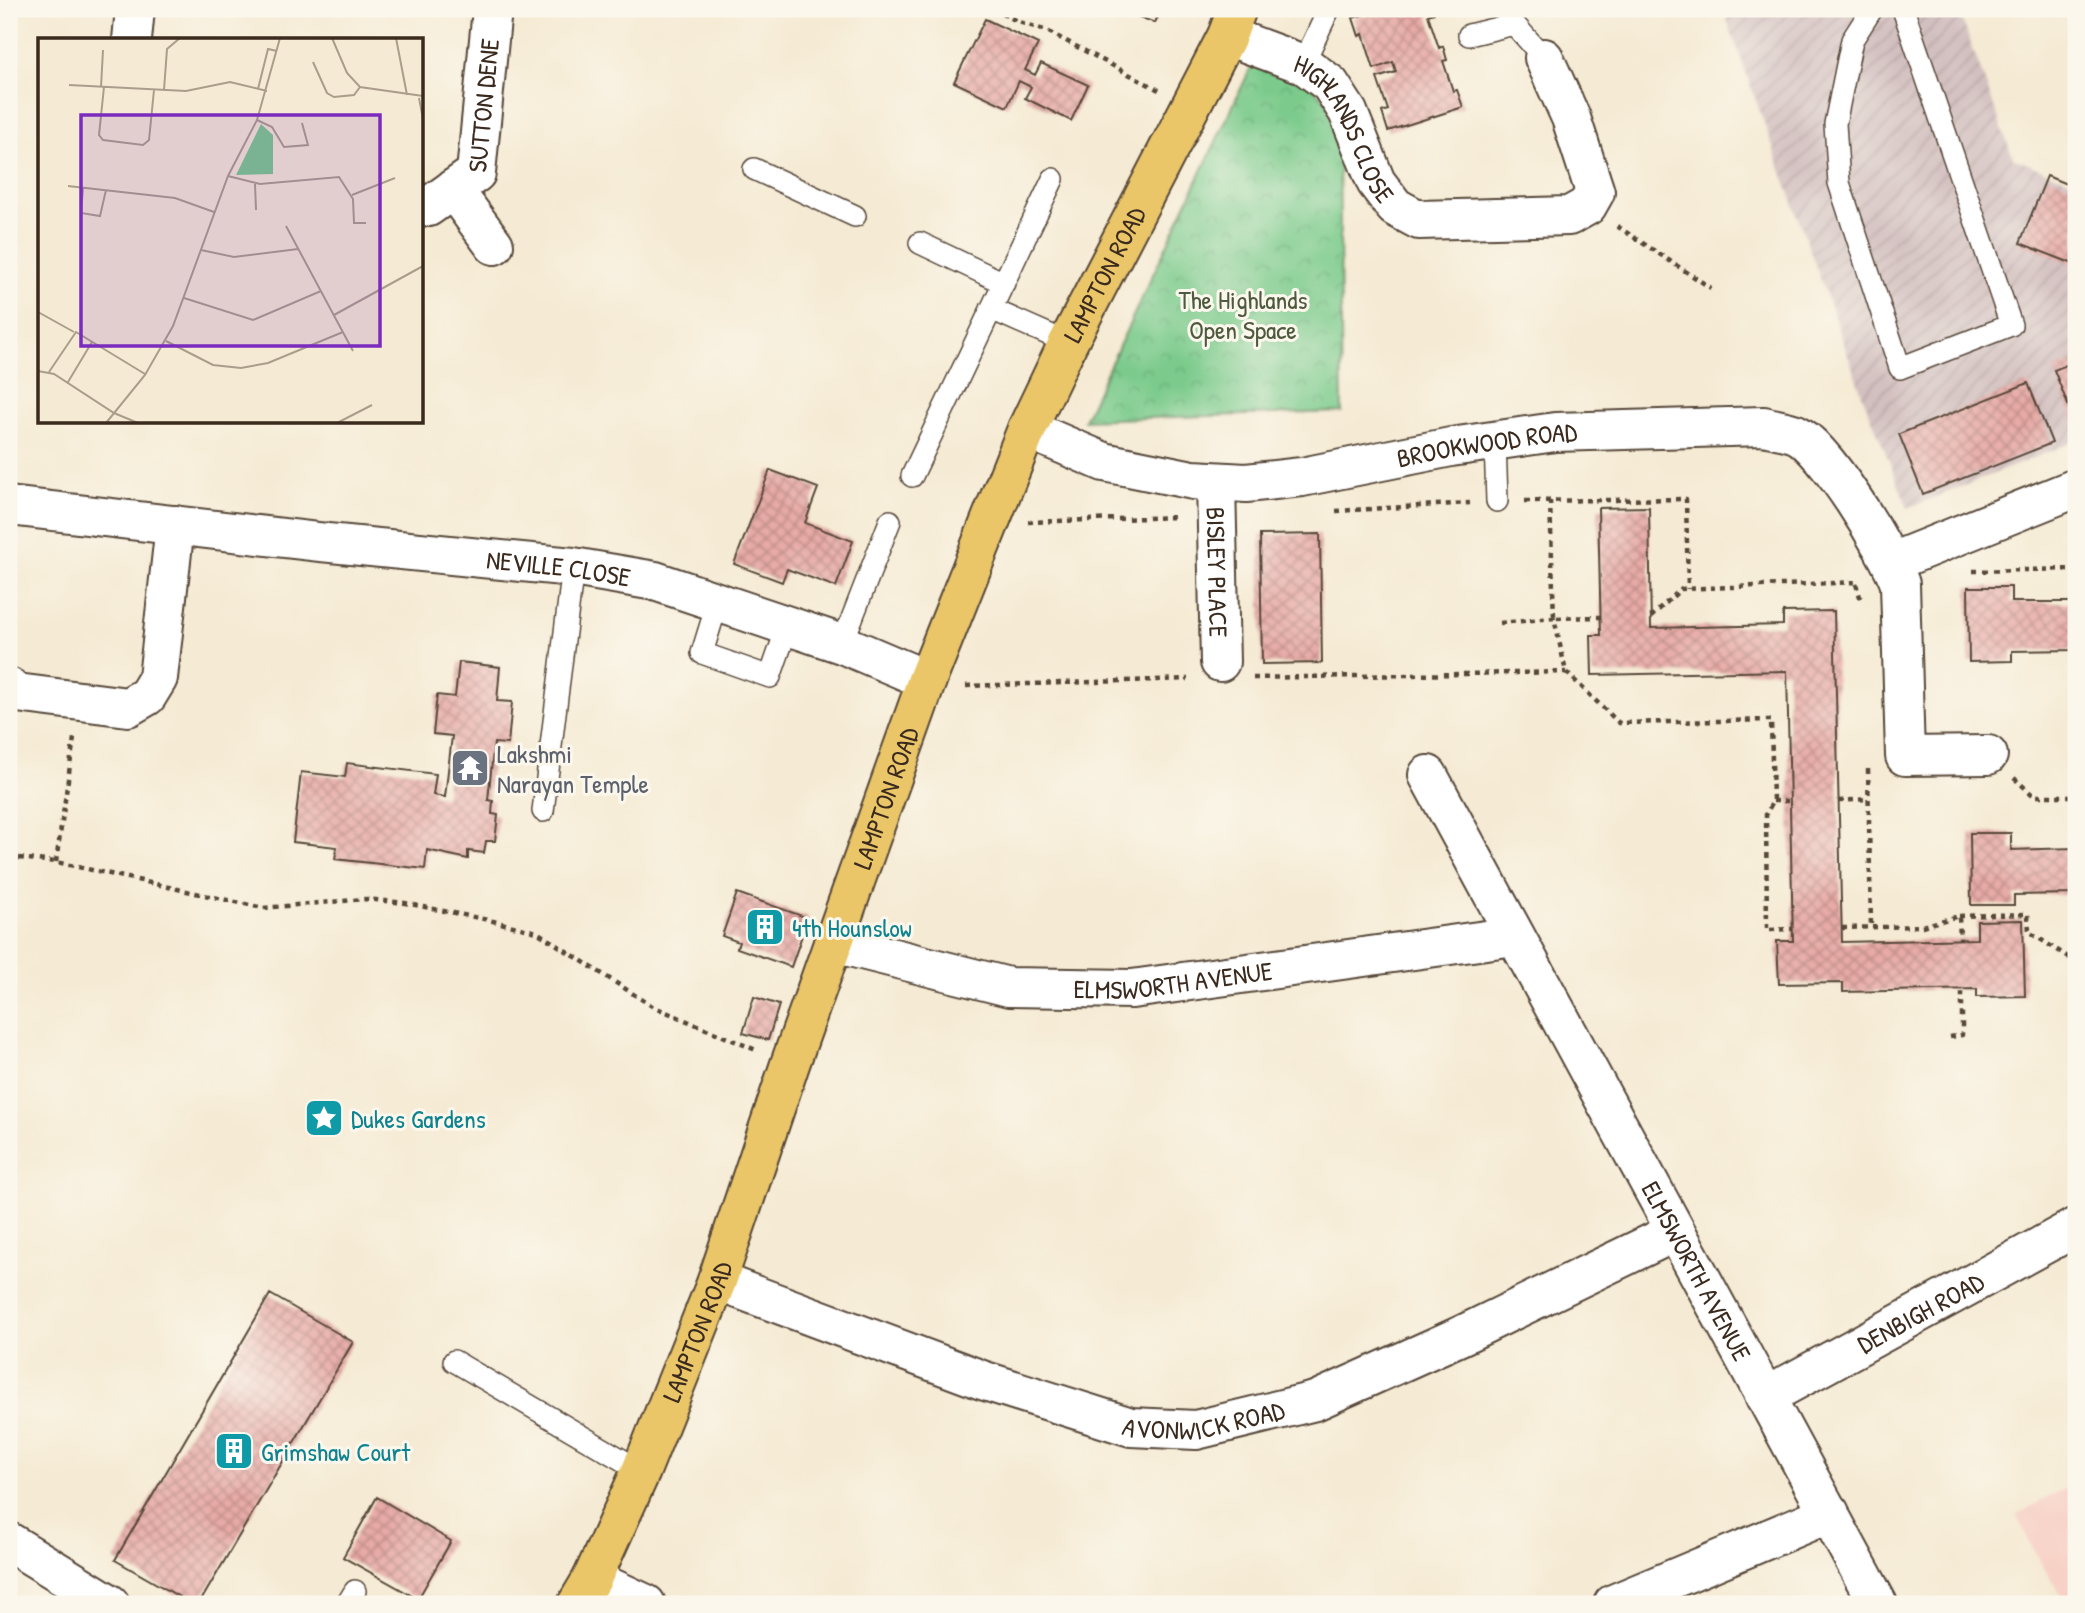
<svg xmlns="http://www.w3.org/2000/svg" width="2085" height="1613" font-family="'Patrick Hand',sans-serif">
<defs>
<pattern id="industrial-furrows" width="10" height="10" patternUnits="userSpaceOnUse" patternTransform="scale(1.75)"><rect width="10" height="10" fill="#d2bfbf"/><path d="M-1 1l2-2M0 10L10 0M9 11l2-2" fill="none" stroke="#b5a4a4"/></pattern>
<pattern id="park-crowns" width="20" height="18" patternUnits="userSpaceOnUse" patternTransform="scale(1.75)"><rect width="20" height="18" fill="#7bcb8c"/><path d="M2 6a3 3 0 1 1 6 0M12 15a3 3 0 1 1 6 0" fill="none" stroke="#6bae78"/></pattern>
<pattern id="building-cross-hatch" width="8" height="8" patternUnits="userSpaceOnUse" patternTransform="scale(1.75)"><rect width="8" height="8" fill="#e8aba7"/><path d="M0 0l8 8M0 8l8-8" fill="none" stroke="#bd8b87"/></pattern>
</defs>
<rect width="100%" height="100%" fill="#fbf7ec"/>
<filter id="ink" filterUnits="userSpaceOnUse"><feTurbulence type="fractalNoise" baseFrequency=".0143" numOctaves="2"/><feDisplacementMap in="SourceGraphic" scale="14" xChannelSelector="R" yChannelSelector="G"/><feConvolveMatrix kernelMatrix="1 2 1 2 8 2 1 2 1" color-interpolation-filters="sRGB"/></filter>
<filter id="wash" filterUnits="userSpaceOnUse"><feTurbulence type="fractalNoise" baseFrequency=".00686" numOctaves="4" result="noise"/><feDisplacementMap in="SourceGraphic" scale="28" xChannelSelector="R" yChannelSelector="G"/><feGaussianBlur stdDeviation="1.57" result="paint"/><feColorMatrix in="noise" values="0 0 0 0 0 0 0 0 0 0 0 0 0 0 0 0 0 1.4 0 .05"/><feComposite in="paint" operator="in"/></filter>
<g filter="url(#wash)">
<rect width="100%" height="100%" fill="#f5ead3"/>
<path fill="#f7d1c6" d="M2076,1482V1604H2067L2037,1557L2016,1515Z"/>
<path fill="url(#industrial-furrows)" d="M1723,9H1958L2013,158L2076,183V441L1908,508L1863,397Z"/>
<path fill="url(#park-crowns)" stroke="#5b7a55" stroke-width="2" d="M1255,59L1298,75L1326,100L1339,137L1342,412L1084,420Z"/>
<g id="blocks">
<path fill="url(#building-cross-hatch)" d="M1119,9H1161L1155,23Z
M1381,9H1433L1434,13L1428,15L1439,48L1443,46L1447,60L1443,61L1453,91L1457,90L1463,107L1388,131L1382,112L1388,110L1377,78L1396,72L1393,62L1374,69L1363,34L1359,36L1353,18Z
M985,19L1038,44L1025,70L1035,75L1041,63L1088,85L1071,121L1025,98L1031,87L1019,81L1007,107L954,82Z
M2047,176L2076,188V265L2020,243Z
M2076,361V425L2054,370Z
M2028,383L2052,443L1923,494L1899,434Z
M770,470L818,488L805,523L853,541L836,587L787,569L782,582L734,564Z
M1649,507L1651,628L1783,625V612L1834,611L1842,942L1977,939V921L2023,920L2025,996L1977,997V989L1843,992V983L1779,984L1777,941H1793L1787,671L1592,675L1591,635H1601L1598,508Z
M1320,534L1322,663L1262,664L1260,535Z
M1968,587H2011V602H2076V650L2012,651V661L1969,662Z
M459,662L500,667L497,701L512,702L508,744L494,743L488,800L493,801L492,814L498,815L495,841H486L484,853L468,851V859L427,850L425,869L335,859L337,847L293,842L301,772L345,777L347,763L436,774L433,795L445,797L452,736L433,734L437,695L455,697Z
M1970,833H2011V850L2076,848V894L2014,895V905H1971Z
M737,893L808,918L791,967L737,948L739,942L722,936Z
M754,997L779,1005L768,1040L743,1033Z
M270,1294L353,1342L199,1604H192L115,1560Z
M377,1497L451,1541L418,1599L343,1557Z"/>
</g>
</g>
<g filter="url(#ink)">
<use href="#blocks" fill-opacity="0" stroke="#574739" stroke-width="2"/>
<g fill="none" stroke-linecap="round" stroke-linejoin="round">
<g stroke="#574739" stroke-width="24">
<path id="service" d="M1872,9L1852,40L1835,124L1839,183L1900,368L2011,325L1903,9
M1469,35L1514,24L1544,58
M1303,64L1329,9
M754,169L855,216
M920,243L1004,283
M991,309L1068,343
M1495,441L1497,501
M912,476L1053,179
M718,601L702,653L770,677L788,625
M842,644L890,521
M543,811L573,567
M454,1361L641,1471
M347,1604L355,1591"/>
</g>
<g stroke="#574739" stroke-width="42">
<g id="minor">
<path id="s1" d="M1227,36L1303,64L1330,84L1348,112L1376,182L1395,207L1419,220L1569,216L1587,206L1595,192L1571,118L1544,58"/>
<path d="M132,40L135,9"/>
<path d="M453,189L494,245"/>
<path id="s2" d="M422,206L428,207L476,173L492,9"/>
<path id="s3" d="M1027,429L1104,462L1193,480L1246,483L1302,477L1451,447L1555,432L1764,426C1774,429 1786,430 1796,434C1825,447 1889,552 1900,584L1905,756L1988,755"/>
<path id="s4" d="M1216,483L1220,662"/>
<path id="s5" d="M9,506L319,542L573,567L655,581L842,644L927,680"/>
<path d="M1892,562L2076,488"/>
<path d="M9,687L17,693L128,707L147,696L158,678L175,525"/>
<path id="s6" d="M1428,775L1878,1604"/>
<path id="s7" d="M834,943L1009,987L1132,989L1515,936"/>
<path id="s8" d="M717,1281L982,1380L1131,1427L1196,1430L1315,1401L1460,1336L1675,1232"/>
<path id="s9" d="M1765,1397L2076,1227"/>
<path d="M9,1542L110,1604"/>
<path d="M592,1579L646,1604"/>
<path d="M1613,1604L1830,1513"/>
</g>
</g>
<g stroke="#574739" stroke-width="42">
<g id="primary">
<path id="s10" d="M577,1604L592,1579L641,1471L717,1281L790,1064L927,680L1027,429L1068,343L1227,36L1237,9"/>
</g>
</g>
<path stroke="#574739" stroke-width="4.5" stroke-dasharray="5 5" stroke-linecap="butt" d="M993,9L1019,22L1047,31L1159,90
M1617,226L1711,288
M1525,501L1686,499L1688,589
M1550,501L1554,618L1600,617
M1336,511L1470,503
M1028,522L1177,517
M1973,571L2076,569
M1856,584L1861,600
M1651,617L1681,589L1859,582
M1500,623L1554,618L1566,672L1619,723L1771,720L1773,801L1766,814L1767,930L1793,929
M1253,678L1566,672
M966,686L1188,679
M1868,769L1871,927
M2014,778L2034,796H2076
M1773,801H1790
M1839,801L1868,799
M9,857L56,862L263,908L365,899L405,903L493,921L537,932L652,1006L756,1050
M56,862L74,738
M1959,916L2028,914L2029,932L2076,962
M1842,928L1922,926L1959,916L1960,939
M1950,1037L1962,1035V989"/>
<use href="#service" stroke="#fff" stroke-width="21"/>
<use href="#minor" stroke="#fff" stroke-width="38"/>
<use href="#primary" stroke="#eac669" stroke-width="38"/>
</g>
</g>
<defs>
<g id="temple-square" transform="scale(2.0125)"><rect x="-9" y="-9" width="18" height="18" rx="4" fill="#6b7280" stroke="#fbf7ec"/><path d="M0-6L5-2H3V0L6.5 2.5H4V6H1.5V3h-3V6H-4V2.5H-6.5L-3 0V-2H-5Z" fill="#fff"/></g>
<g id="building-square" transform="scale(2.0125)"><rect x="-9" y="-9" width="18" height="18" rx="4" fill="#0f9aa8" stroke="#fbf7ec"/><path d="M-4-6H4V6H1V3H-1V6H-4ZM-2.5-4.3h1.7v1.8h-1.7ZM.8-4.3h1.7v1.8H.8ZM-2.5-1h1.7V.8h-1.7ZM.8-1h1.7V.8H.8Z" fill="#fff"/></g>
<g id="sight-square" transform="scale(2.0125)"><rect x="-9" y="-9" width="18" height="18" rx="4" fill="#0f9aa8" stroke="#fbf7ec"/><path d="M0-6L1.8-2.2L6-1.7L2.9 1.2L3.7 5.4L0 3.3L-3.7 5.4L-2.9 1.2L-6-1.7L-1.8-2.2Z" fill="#fff"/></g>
</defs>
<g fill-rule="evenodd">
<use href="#temple-square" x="470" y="768"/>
<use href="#building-square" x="765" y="927"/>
<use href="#sight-square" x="324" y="1118"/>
<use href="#building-square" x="234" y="1451"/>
</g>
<g text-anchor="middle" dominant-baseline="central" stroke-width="6" stroke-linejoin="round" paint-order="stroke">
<g font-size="26" fill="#3b2a1e" stroke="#fbf7ec">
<text stroke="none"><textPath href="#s2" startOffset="133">SUTTON DENE</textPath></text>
<text stroke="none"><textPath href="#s1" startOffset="159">HIGHLANDS CLOSE</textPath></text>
<text stroke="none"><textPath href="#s10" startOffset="1432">LAMPTON ROAD</textPath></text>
<text stroke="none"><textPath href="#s3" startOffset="472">BROOKWOOD ROAD</textPath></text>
<text stroke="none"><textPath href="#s5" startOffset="553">NEVILLE CLOSE</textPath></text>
<text stroke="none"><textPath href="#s4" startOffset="89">BISLEY PLACE</textPath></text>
<text stroke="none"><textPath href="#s10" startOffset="864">LAMPTON ROAD</textPath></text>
<text stroke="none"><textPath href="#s7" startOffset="345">ELMSWORTH AVENUE</textPath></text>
<text stroke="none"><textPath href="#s6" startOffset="564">ELMSWORTH AVENUE</textPath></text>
<text stroke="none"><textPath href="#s9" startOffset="177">DENBIGH ROAD</textPath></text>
<text stroke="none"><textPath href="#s10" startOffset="298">LAMPTON ROAD</textPath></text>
<text stroke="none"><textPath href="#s8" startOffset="513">AVONWICK ROAD</textPath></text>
</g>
<g font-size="26" fill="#4e5a3f" stroke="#fbf7ec">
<text x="1243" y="299">The Highlands<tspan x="1243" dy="30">Open Space</tspan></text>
</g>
<g font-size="26" fill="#5b616d" stroke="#fbf7ec" text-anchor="start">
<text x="497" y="753">Lakshmi<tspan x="497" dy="30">Narayan Temple</tspan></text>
</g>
<g font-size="26" fill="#0d838f" stroke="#fbf7ec" text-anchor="start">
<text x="792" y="927">4th Hounslow</text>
<text x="351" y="1118">Dukes Gardens</text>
<text x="261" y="1451">Grimshaw Court</text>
</g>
</g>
<g transform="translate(38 38)">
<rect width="385" height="385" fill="#f5ead3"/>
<path d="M223,86L235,97V136L198,137Z" fill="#7bcb8c"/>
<path fill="none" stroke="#ab9d8b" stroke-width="2" d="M294,0L309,35L322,49L385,58M358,0L369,57M275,24L289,55L296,59L316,57L322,49M31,47L148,53L192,44L229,53M63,49L65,12M66,49L61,97L65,102L105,107L111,102L116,52M220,51L230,11L239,13M126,52L129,11L142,0M381,60L385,81M219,82L234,89L246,109L270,107L264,85M190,138L222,146L301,139L315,161L316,185H328M217,146L218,172M30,148L137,160L176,174M45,150L43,175L62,178L68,152M314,157L357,140M248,188L315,313M163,212L196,219L260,211M146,260L215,282L283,253M0,274L36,294M296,277L385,228M128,303L175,327L203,330L230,325L305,294M0,333L16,336L76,375L100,385M11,334L38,294L107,336M30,344L54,304M68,385L107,337L135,288L190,138L219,82L242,0M299,385L334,367"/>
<path fill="#7b2cbf" fill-opacity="0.15" stroke="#7b2cbf" stroke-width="3.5" d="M43,77H342V308H43Z"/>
<rect width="385" height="385" fill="none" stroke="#3b2a1e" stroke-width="3.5"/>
</g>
<rect width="2085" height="1613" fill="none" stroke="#fbf7ec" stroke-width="35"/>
</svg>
